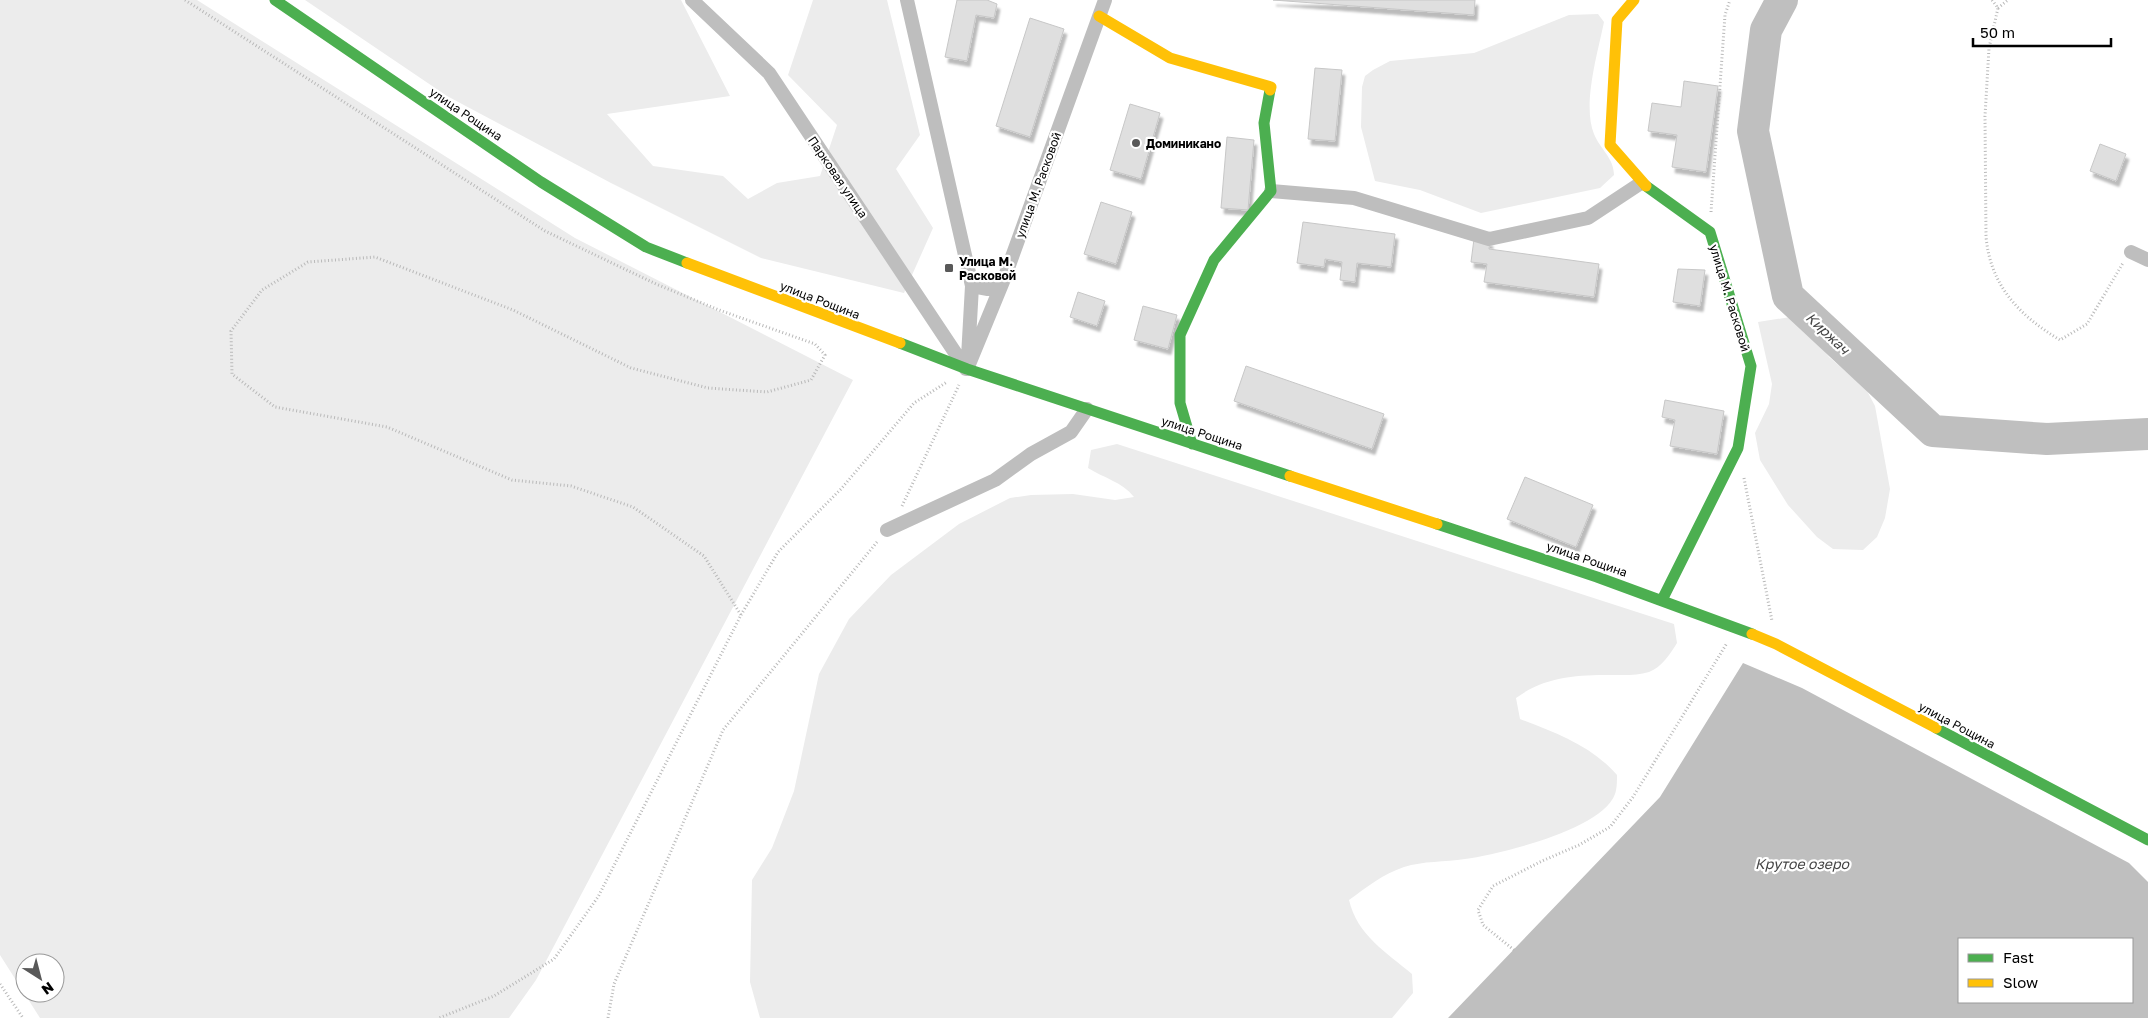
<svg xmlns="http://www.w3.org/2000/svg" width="2148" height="1018" font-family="'Golos Text',sans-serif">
<defs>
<filter id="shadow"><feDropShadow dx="3" dy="5.5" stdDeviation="1" flood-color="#0004"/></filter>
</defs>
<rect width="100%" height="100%" fill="#fff"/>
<path fill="#ececec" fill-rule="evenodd" d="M0,0H197L575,238L853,380L536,980L509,1018H40L0,955ZM25,963H55V993H25Z
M305,0H681L730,96L607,114L653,166L723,176L748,199L777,183L820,176L837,125L788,75L813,0H887L920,135L896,169L933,228L904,293L761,258L611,183L447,96Z
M1598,14L1604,22C1598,52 1582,105 1594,134C1600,149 1614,158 1614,175L1600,188L1481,213L1420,190L1375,181L1361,127L1362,87L1365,76L1373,70L1390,61L1474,53L1569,15Z
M1797,316L1829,357L1866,389L1875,406L1890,489L1885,518L1877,537L1863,550L1833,549L1817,537L1788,505L1760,460L1755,433L1769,404L1772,384L1758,322Z
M1117,444L1674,624L1677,643C1670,654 1662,667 1649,672C1637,676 1622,675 1610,675C1576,675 1544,677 1516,698L1520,719C1556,733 1592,746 1617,775C1617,781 1617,789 1615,794C1602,830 1499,854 1465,859C1445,862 1423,861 1404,867C1383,874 1367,887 1349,900C1357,935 1387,953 1412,974L1413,993L1392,1018H760L750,982L752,880L772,848L794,791L819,674L849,619L891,575L959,524L1010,498L1031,495L1073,494L1115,500L1134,497C1122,482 1104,478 1088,468L1091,450Z"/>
<path fill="#bfbfbf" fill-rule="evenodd" d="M1743,663L1802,688L2129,863L2148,882V1018H1448L1660,797ZM1959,939H2132V1002H1959Z"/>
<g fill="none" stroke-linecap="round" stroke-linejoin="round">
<path stroke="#bfbfbf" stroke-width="32" d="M1782,0L1766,30L1753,131L1788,296L1933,431L2047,439L2148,434"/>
</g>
<path fill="#dfdfdf" stroke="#c7c7c7" filter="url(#shadow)" d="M957,0H987L997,4L994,18L976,15L967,61L945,57Z
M1273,0H1475L1474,15Z
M1030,18L1064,29L1030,137L996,126Z
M1315,68L1342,70L1335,141L1308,139Z
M1684,81L1718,86L1706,172L1672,167L1677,135L1648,131L1652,103L1681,107Z
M1130,104L1160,113L1141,179L1110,170Z
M1227,137L1254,140L1248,210L1221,208Z
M2100,144L2126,154L2116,181L2090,171Z
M1101,202L1132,212L1116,264L1084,254Z
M1303,222L1395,234L1391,267L1357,263L1355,282L1340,280L1342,262L1325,259L1324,267L1297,263Z
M1474,239L1490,241L1489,249L1599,264L1594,297L1484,282L1487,264L1471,262Z
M1678,269L1705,270L1700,306L1673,302Z
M1078,292L1105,301L1097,326L1070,317Z
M1143,306L1177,315L1168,349L1134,340Z
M1246,366L1384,414L1372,449L1234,401Z
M1665,400L1724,411L1717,454L1670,446L1675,420L1662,417Z
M1525,477L1593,505L1576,547L1507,519Z"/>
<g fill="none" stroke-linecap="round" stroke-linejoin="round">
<path stroke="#b9b9b9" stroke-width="3" stroke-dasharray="1 2.5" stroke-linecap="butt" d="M185,0L545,231L656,284L719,310L815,344L825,355L811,380L767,392L708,388L631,368L513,310L375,257L308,262L262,290L231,331L232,374L275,407L387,427L512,480L571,486L633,507L704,556L741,615L598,897L554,959L494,996L439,1018
M1992,0L1998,8L1989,48L1985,116L1986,236C1990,286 2020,316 2060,340L2087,324L2123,263
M1998,8L2008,0
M1711,212L1725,15L1730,0
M1744,478L1772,621
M902,506L959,385
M741,615L778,552L841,489L914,403L947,382
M1514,950L1483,925L1478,910L1493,886L1542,861L1579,845L1610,827L1633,797L1727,643
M0,984L23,1018
M608,1018L614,984L723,730L877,542"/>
<path stroke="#bebebe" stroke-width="14" d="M692,0L769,73L966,369
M907,0L972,286L968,357
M1271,191L1354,198L1489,239L1588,218L1641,183
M2131,252L2148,260
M972,286L988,289L1004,279
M967,369L1004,279L1105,0
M887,530L995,480L1031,454L1071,432L1087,409"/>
<path stroke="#4caf50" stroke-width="11" d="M275,0L541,182L646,247L687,263
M1646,186L1710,232L1751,366L1738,448L1662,600
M900,343L967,369L1290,476
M1192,444L1180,403V335L1214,260L1271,191L1264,123L1270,90
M1437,524L1597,577L1752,634
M1936,728L2148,840"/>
<path stroke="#ffc107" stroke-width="11" d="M1634,0L1617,20L1610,145L1646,186
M1099,16L1170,58L1271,87L1270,90
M687,263L900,343
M1290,476L1437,524
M1752,634L1776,644L1936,728"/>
</g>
<g fill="#595959" stroke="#fff" stroke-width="2">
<circle cx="1136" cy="143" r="5"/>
<rect x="944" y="263" width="10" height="10" rx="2.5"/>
</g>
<g text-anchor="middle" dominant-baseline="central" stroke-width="4.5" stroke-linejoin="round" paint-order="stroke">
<g font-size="12" fill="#000" stroke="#fff">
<text transform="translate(466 114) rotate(34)">улица Рощина</text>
<text transform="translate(838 177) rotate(56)">Парковая улица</text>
<text transform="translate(1038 185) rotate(-70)">улица М. Расковой</text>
<text transform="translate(1730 298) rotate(73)">улица М. Расковой</text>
<text transform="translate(820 300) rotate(21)">улица Рощина</text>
<text transform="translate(1202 433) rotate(18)">улица Рощина</text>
<text transform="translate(1587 559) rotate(19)">улица Рощина</text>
<text transform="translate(1957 725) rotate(28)">улица Рощина</text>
</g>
<g font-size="12" font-weight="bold" fill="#000" stroke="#fff" text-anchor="start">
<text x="1146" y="143">Доминикано</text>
<text x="959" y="261">Улица М.<tspan x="959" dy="14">Расковой</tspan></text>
</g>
<g font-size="14" font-style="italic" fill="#444" stroke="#fff">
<text transform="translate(1828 333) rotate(43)">Киржач</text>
<text x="1802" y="863">Крутое озеро</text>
</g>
</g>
<rect x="1958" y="938" width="175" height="65" fill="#ffffff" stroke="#999999"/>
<rect x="1968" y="954" width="25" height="8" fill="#4caf50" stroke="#999999"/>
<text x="2003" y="963" font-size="15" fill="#000000">Fast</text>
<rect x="1968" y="979" width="25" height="8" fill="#ffc107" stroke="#999999"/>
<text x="2003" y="988" font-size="15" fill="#000000">Slow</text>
<g transform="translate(40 978) rotate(144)"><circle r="24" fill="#ffffff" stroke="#999999"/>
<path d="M0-4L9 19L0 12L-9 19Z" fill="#595959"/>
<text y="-8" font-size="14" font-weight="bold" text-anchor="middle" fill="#000000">N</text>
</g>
<path d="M1973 38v8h138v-8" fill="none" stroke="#000000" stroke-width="2.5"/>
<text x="1980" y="38" font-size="15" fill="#000000" stroke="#ffffff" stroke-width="4" paint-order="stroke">50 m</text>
</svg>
